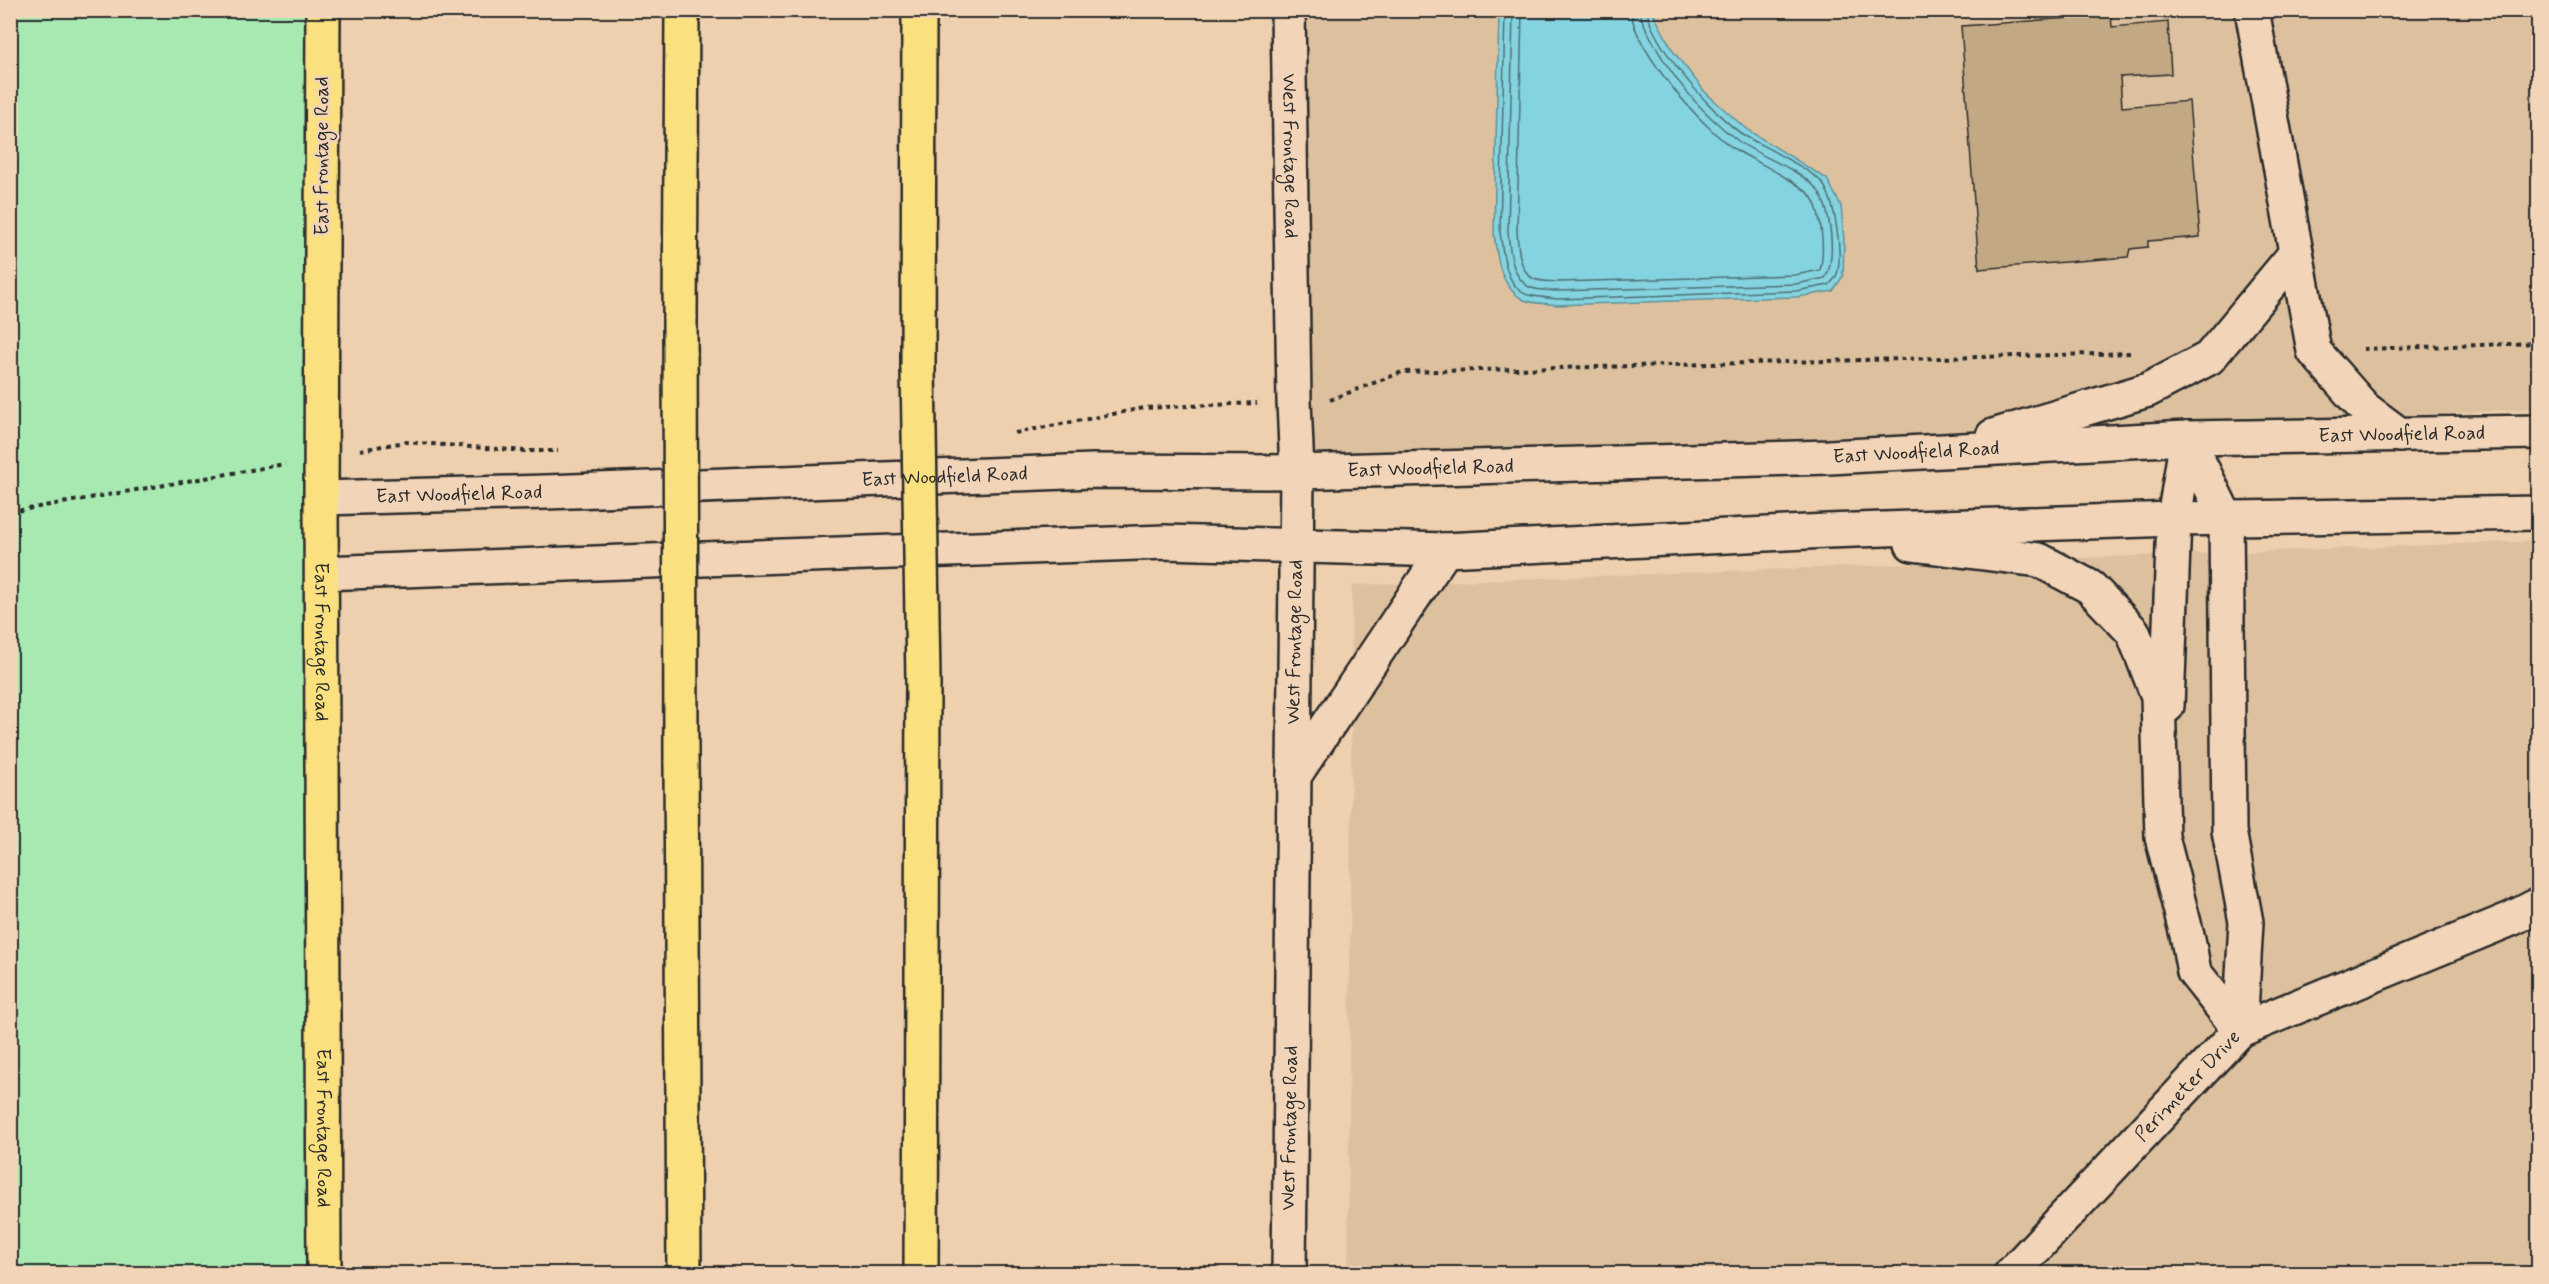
<svg xmlns="http://www.w3.org/2000/svg" width="2549" height="1284" font-family="Mynerve,sans-serif">
<rect width="100%" height="100%" fill="#eed0ae"/>
<filter id="ink" filterUnits="userSpaceOnUse"><feTurbulence type="fractalNoise" baseFrequency=".0167" numOctaves="2"/><feDisplacementMap in="SourceGraphic" scale="12" xChannelSelector="R" yChannelSelector="G"/><feConvolveMatrix kernelMatrix="1 2 1 2 8 2 1 2 1" color-interpolation-filters="sRGB"/></filter>
<g filter="url(#ink)">
<path fill="#ddc19f" d="M1286,11H2538V408L1287,484Z
M2538,541V1273L1348,1274L1352,585Z"/>
<path fill="#a8e9b2" stroke="#6a8a6e" stroke-width="1.5" d="M11,11H324V1273H10Z"/>
<path fill="#84d3e0" stroke="#609098" stroke-width="1.5" d="M1499,11H1652L1673,51L1705,92L1746,129L1827,179L1841,206L1844,240L1843,276L1833,291L1797,297L1556,305C1547,303 1532,304 1524,300C1499,287 1497,256 1494,233Z"/>
<g fill="none" stroke-linecap="round" stroke-linejoin="round">
<path stroke="#4f6e73" stroke-width="1.5" d="M1505,10L1500,232C1503,253 1505,287 1528,295C1537,297 1548,298 1557,299L1796,291L1829,285C1832,282 1836,278 1837,274C1843,255 1835,201 1823,184C1813,170 1762,146 1745,136C1716,118 1651,45 1647,10
M1513,10L1508,232C1510,250 1511,277 1529,287C1537,291 1549,290 1557,291L1796,284L1825,278C1837,262 1831,202 1815,187C1794,166 1761,158 1737,140C1701,112 1670,76 1650,36C1646,28 1640,20 1640,10
M1522,10L1517,231C1518,246 1519,272 1534,279C1541,282 1551,281 1558,282L1795,275L1820,270C1825,252 1822,210 1810,195C1799,182 1753,160 1736,150C1704,130 1632,48 1631,10"/>
</g>
<path fill="#c3a884" stroke="#2b2b2b" stroke-width="1.5" d="M2111,15L2112,27L2168,22L2171,74L2120,77L2122,107L2189,101L2200,237L2148,241V247L2130,249L2128,257L1979,269L1961,26Z"/>
<g fill="none" stroke-linecap="round" stroke-linejoin="round">
<g stroke="#2b2b2b" stroke-width="38">
<g id="minor">
<path id="s1" d="M1288,10L1294,401L1297,472L1289,1274"/>
<path d="M2252,10L2314,351L2365,409L2400,435"/>
<path d="M1993,436L2148,390L2209,358L2296,253"/>
<path d="M2187,438L2226,518L2229,831L2246,922L2240,1030"/>
<path id="s2" d="M321,498L546,492L1093,471L1297,472L1829,457L2187,438L2538,432"/>
<path d="M1912,544L2039,560L2090,587L2133,632L2158,696L2162,837L2188,939L2194,972L2240,1030"/>
<path d="M322,573L1165,542L1445,550L1827,531L2174,519L2538,513"/>
<path d="M2167,706L2174,519L2187,438"/>
<path d="M1294,776L1445,550"/>
<path id="s3" d="M2011,1274L2240,1030L2511,919L2538,905"/>
</g>
</g>
<g stroke="#2b2b2b" stroke-width="38">
<g id="major">
<path id="s4" d="M323,10L321,498L324,1274"/>
</g>
</g>
<g stroke="#2b2b2b" stroke-width="38">
<path id="highway" d="M680,319L682,10
M918,368L919,10
M681,761L684,1274
M921,1274L923,680"/>
</g>
<path stroke="#2b2b2b" stroke-width="4" stroke-dasharray="4.5 4.5" stroke-linecap="butt" d="M2363,349L2538,343
M1330,400L1402,372L2133,353
M1015,433L1144,408L1257,403
M360,450L405,442L525,451H558
M10,512L285,464"/>
<use href="#minor" stroke="#f2d5b8" stroke-width="33"/>
<use href="#major" stroke="#fbe080" stroke-width="33"/>
<use href="#highway" stroke="#fbe080" stroke-width="33"/>
<g stroke="#2b2b2b" stroke-width="38" stroke-linecap="butt">
<path id="highway-bridge" d="M680,319L681,761
M918,368L923,680"/>
</g>
<use href="#highway-bridge" stroke="#fbe080" stroke-width="33"/>
</g>
</g>
<g text-anchor="middle" dominant-baseline="central" stroke-width="5" stroke-linejoin="round" paint-order="stroke">
<g font-size="20" fill="#2b2b2b" stroke="#f2d5b8">
<text transform="translate(322 156) rotate(-90)">East Frontage Road</text>
<text stroke="none"><textPath href="#s1" startOffset="146">West Frontage Road</textPath></text>
<text stroke="none"><textPath href="#s2" startOffset="2082">East Woodfield Road</textPath></text>
<text stroke="none"><textPath href="#s2" startOffset="1596">East Woodfield Road</textPath></text>
<text stroke="none"><textPath href="#s2" startOffset="1110">East Woodfield Road</textPath></text>
<text stroke="none"><textPath href="#s2" startOffset="624">East Woodfield Road</textPath></text>
<text stroke="none"><textPath href="#s2" startOffset="138">East Woodfield Road</textPath></text>
<text stroke="none"><textPath href="#s4" startOffset="632">East Frontage Road</textPath></text>
<text transform="translate(1295 642) rotate(-89)">West Frontage Road</text>
<text stroke="none"><textPath href="#s3" startOffset="258">Perimeter Drive</textPath></text>
<text stroke="none"><textPath href="#s4" startOffset="1118">East Frontage Road</textPath></text>
<text transform="translate(1290 1128) rotate(-89)">West Frontage Road</text>
</g>
</g>
<rect width="2549" height="1284" fill="none" stroke="#f2d5b8" stroke-width="36"/>
<rect x="18" y="18" width="2513" height="1248" fill="none" stroke="#2b2b2b" stroke-width="2" filter="url(#ink)"/>
</svg>
